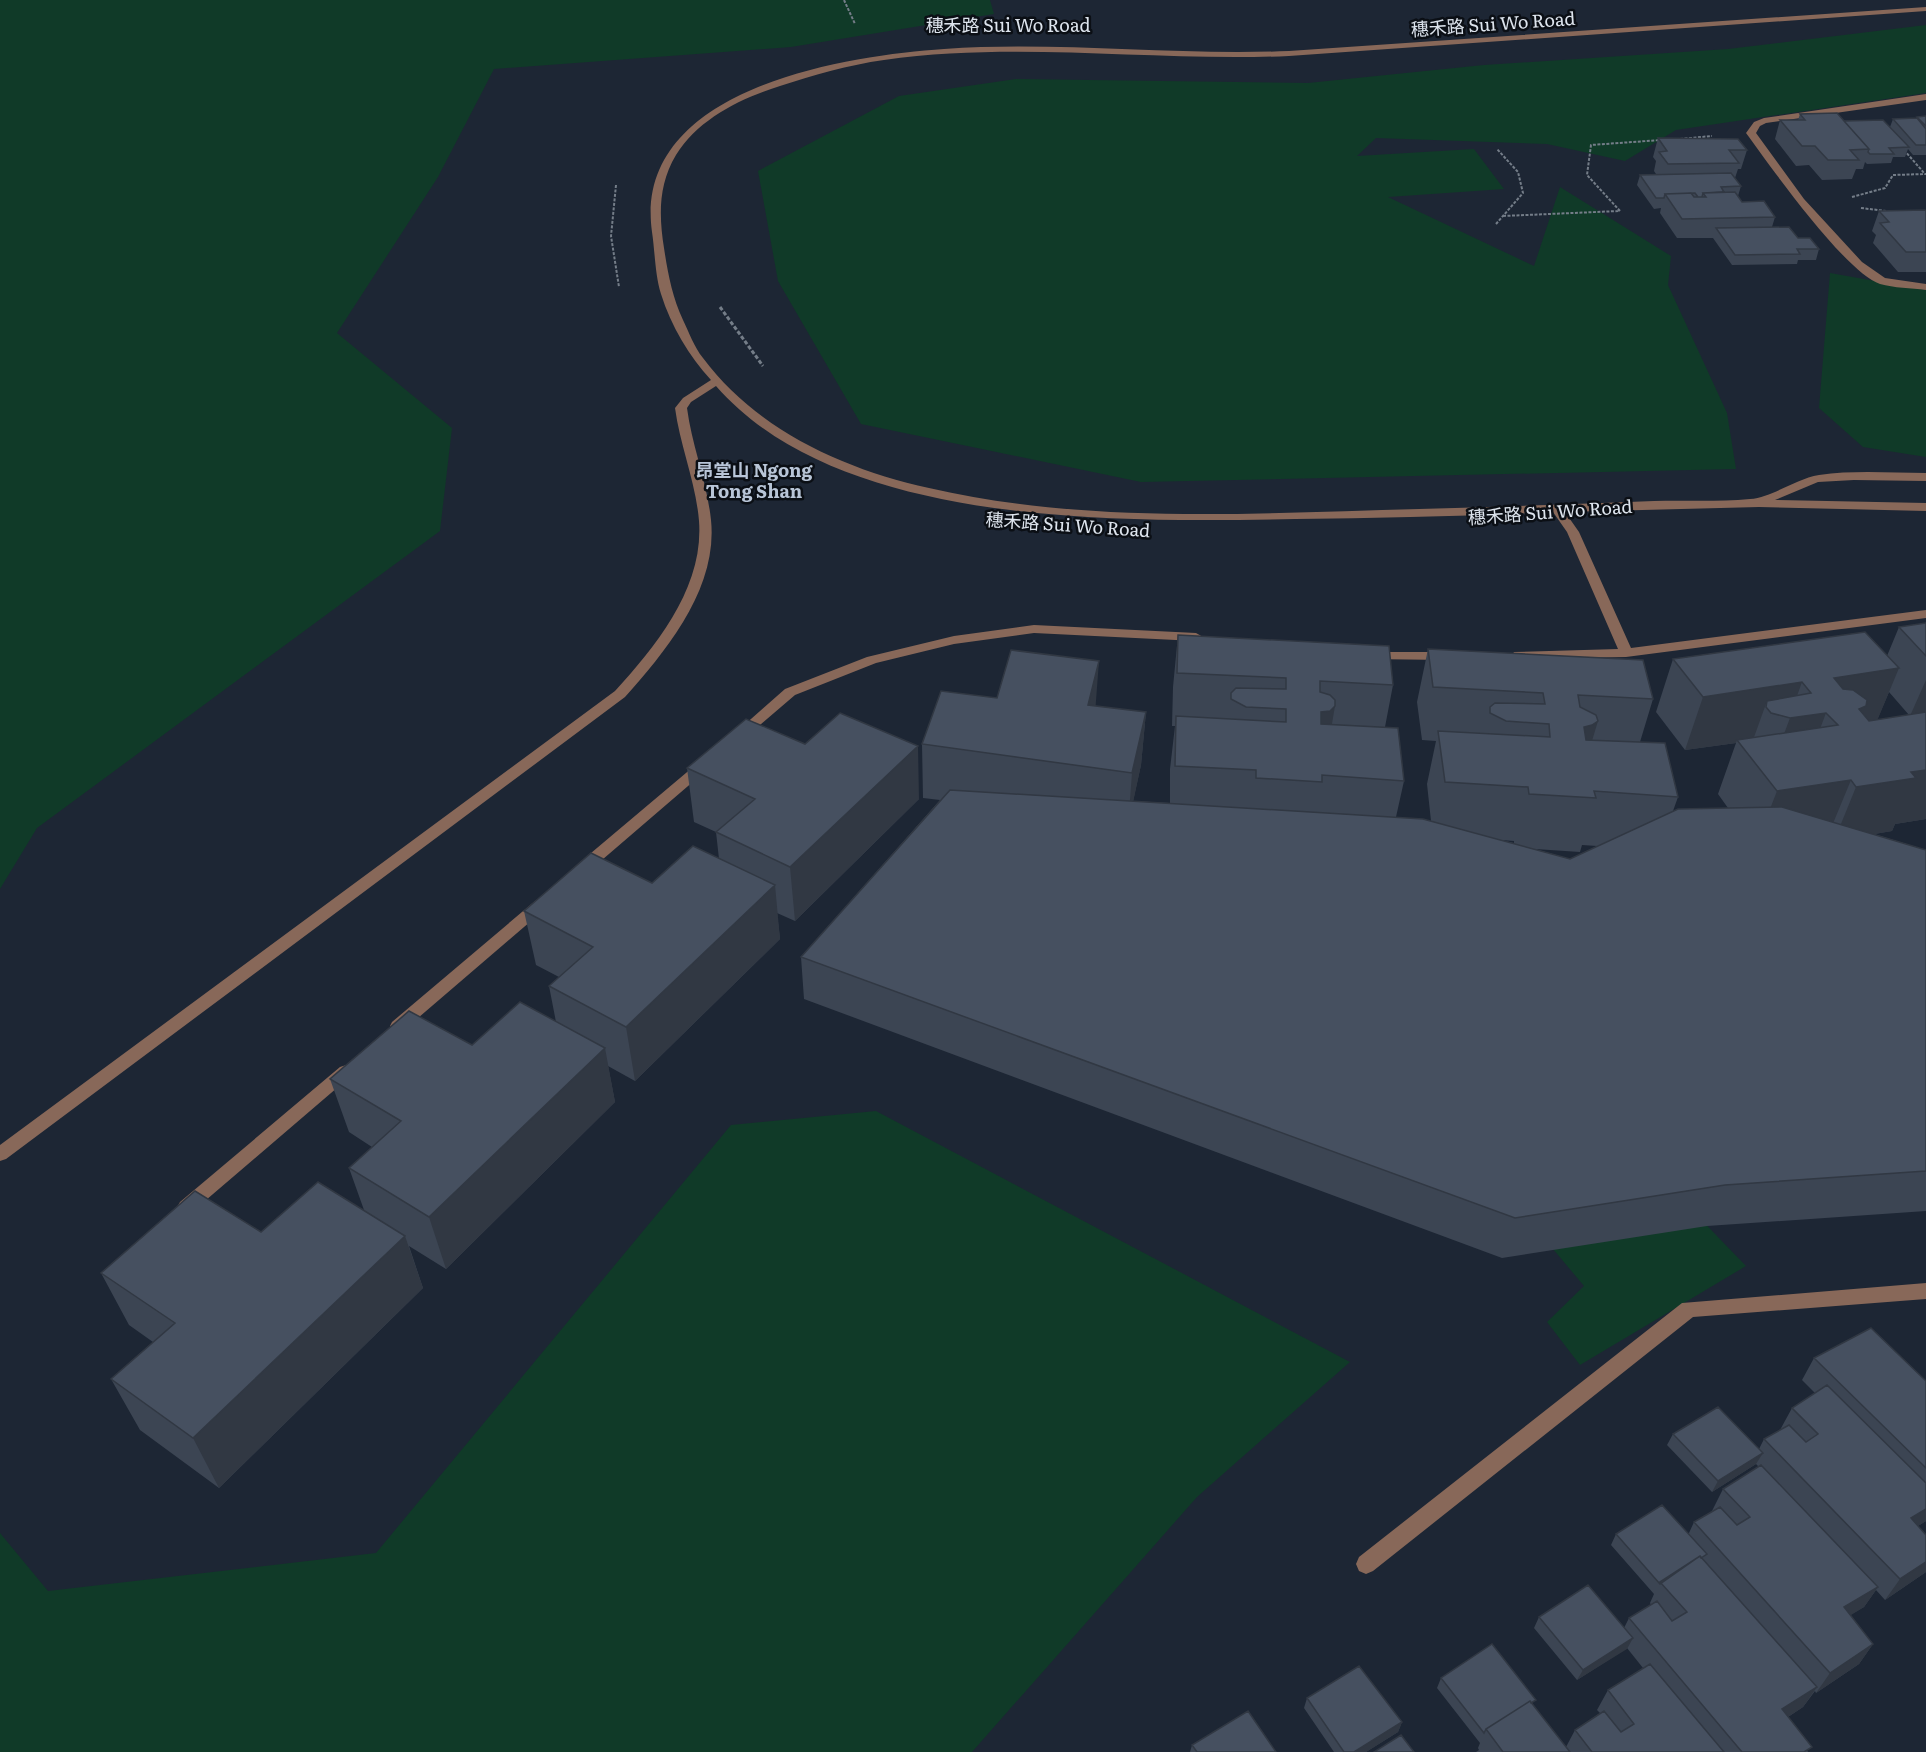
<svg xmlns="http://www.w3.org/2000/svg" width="1926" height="1752" font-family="Literata,'Noto Sans TC',serif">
<rect width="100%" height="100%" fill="#1d2634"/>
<path fill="#103a28" d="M0,0H990L994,14L791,47L494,69L438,177L337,333L452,428L440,531L37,828L0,889Z
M1926,25V93L1676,130L1625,161L1547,144L1376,138L1357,156L1474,149L1504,189L1388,197L1534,266L1560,187L1671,256L1668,285L1727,413L1736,469L1141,482L861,424L778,281L758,171L899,96L1016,79L1308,83L1484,65L1728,49Z
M1830,273L1926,290V457L1863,447L1819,408Z
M876,1111L1350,1362L1197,1497L972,1752H0V1533L48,1591L376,1553L731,1125Z
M1490,1174L1659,1176L1746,1266L1580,1365L1547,1322L1584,1286Z"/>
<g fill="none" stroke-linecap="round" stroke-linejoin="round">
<path stroke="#747d88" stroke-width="2" stroke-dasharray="3 1.5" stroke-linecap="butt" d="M844,0L855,24
M1680,139L1712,136
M1904,150L1925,174
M616,185L611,236L619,287
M1852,197L1885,188L1893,175L1926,174
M1861,208L1886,211
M1620,211L1587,175L1591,145L1661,140
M1503,216L1619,211
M1496,224L1523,193L1518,172L1497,149"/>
<path stroke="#747d88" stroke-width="3" stroke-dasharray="4 2" stroke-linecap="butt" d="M720,307L763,366"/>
<path fill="#886859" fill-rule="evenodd" d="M1926,7V11L1289,56C1155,62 1018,41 884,60C848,65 814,75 780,86C741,98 698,119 676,155C658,185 659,216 664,248C668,274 672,296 683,320C689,332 694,347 703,358C757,430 843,469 929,488C1089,525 1256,513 1419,509C1497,507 1575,504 1654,501C1685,500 1718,502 1750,499C1773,497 1795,479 1819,475C1854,470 1891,473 1926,473V481L1854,480L1818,482L1775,500L1926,503V511L1759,507L1565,512L1579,532L1631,648L1926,610V618L1626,657L1519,659L1514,658L1512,655L1514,652L1618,649L1567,532L1553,512C1467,516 1381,518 1295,519C1121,522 840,528 716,386L691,402L687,408C692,446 707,482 711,520C718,588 667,650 625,697L6,1159L0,1161V1145L615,691C657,645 704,587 699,521C696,483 680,446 675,408L683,398L711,380C689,356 671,326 661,294C655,275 655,252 652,232C632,89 842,56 944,49C1059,41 1174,56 1289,51Z
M1926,94V100L1766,123L1760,126L1756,133L1804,199L1862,262L1885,278L1926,284V290C1911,288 1894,288 1880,284C1845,272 1770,166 1746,133L1754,122L1764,118Z
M1034,625L1196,633L1203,637L1196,641L1034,633L954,644L876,663L795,695L746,737L741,738L734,734L785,689L867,657L954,636Z
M1372,652H1447L1454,656L1447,660L1367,659L1365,656Z
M704,760L709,762L711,765L709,768L588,872H578L576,868L578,864L699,762Z
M540,900L548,905L545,909L404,1030H392L390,1026L392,1022L535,901Z
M346,1065L352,1067L354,1071L352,1075L192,1212L186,1214L180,1212L177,1207L180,1202L340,1067Z
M1926,1283V1299L1693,1317L1373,1571L1366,1574L1359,1571L1356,1564L1359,1557L1682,1303Z"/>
</g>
<path fill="#3c4553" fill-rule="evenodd" d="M1800,114L1890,127L1893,119H1917V117L1926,116V155H1913L1908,149L1905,157H1893L1891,163L1867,164L1865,162L1863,169H1856L1852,179L1822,180L1809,165L1796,166L1775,139L1780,120H1798Z
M1658,138L1747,150L1741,169H1738L1735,178L1741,186L1738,196L1742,202L1775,217L1772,227L1798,238L1819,249L1816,260H1798L1797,264L1732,265L1713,238H1677L1660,213L1661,208L1654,209L1637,185L1640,175L1656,174L1654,171L1656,161L1653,157Z
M1879,211H1926V272H1898L1873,243L1876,235L1872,231Z
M1926,623V819L1895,824L1892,831L1874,834L1926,850V1211L1707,1226L1502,1258L804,999L801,957L940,800L923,798L922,744L997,698L1096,706L1146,712L1141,765L1133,801L1170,803V769L1175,726H1172L1173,687L1178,635L1393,685L1385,727L1404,781L1396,817L1431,821L1427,784L1436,741L1422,740L1417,702L1428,649L1653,699L1640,742L1678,797L1673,811L1728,808L1718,794L1736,743L1685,750L1656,712L1673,659L1887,656L1899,627ZM1889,692L1909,715L1877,720ZM1501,840L1514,841V843ZM1582,845L1597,846L1570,859L1535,849L1580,852Z
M687,768L919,799L795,921L777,913L780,939L635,1081L608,1066L615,1102L446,1269L409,1246L423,1288L219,1488L140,1430L111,1379L153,1342L129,1325L101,1273L261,1232L364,1210L349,1168L372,1147L349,1132L330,1079L472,1045L556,1022L549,986L559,977L536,965L524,911L652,883L719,859L716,832L694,822Z
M1814,1358L1926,1381V1521L1918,1526L1926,1535V1572L1885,1600L1876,1590L1864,1607L1850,1615L1873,1644L1859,1664L1816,1693L1815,1691L1803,1707L1788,1717L1808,1752H1476L1479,1750L1478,1748L1480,1743L1437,1688L1441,1678L1534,1706L1566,1747L1575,1730L1600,1713L1597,1710L1608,1690L1643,1668L1627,1648L1577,1680L1534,1628L1539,1617L1624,1628L1629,1618L1651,1605L1650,1603L1654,1594L1611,1545L1616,1534L1689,1533L1694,1522L1713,1512L1712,1511L1723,1489L1759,1467L1756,1464L1712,1492L1667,1445L1673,1434L1759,1449L1764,1439L1780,1430L1792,1408L1815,1393L1802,1380Z
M1307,1698L1402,1722L1398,1732L1366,1752H1334L1304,1708Z
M1192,1745L1276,1752H1190Z"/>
<path fill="#313843" d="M1099,661L1095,714L1088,705Z
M1899,668L1877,721L1838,725L1826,713L1806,766L1770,771L1790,718L1834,678Z
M1926,680V714L1910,716Z
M1802,682L1789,718L1767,701L1753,740H1737L1736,743L1685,750L1703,697Z
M1335,706L1326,759L1321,764V712Z
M1146,712L1141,765L1128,826L1132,773Z
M1598,721L1582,774L1584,727Z
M918,746L919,799L795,921L790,867Z
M1926,770V819L1895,824L1892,831L1834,841L1856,787L1911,772Z
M1851,780L1829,833L1756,845L1777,791Z
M775,885L780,939L635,1081L626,1027Z
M605,1048L615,1102L446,1269L429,1217Z
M405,1236L423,1288L219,1488L193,1438Z
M1763,1453L1756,1464L1712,1492L1718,1481Z
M1926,1509V1521L1897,1539L1911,1518Z
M1926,1562V1572L1885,1600L1900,1579Z
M1878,1587L1864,1607L1830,1628L1844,1607Z
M1633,1638L1627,1649L1577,1680L1583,1670Z
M1873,1644L1859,1664L1816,1693L1830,1673Z
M1817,1687L1803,1707L1769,1729L1782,1709Z
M1402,1722L1398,1732L1366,1752H1354Z"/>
<path fill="#465060" stroke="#313843" stroke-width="1.5" d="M1837,113L1869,149L1850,150L1859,160H1828L1815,146H1802L1780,120H1805L1800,114Z
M1926,116V126L1917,117Z
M1917,118L1926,129V145H1916L1893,119Z
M1883,120L1909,147L1889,148L1894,154H1870L1868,152L1869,149L1844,121Z
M1658,138L1738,139L1747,150H1729L1739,163L1668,164L1659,152L1667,151Z
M1731,173L1741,186L1721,187L1724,192L1703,193L1702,197H1698L1695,193L1665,194L1664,198H1656L1640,175Z
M1735,192L1742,202L1764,201L1775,217L1682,219L1665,194L1691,193L1694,197H1706L1703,193Z
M1925,210L1926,211V252H1906L1880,223L1889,222L1879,211Z
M1789,227L1798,238H1810L1819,249H1797L1800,254L1735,255L1716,228Z
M1926,623V656L1899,627Z
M1865,632L1899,668L1834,678L1843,689L1853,690L1867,700L1866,706L1859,709L1869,721L1926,712V770L1911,772L1916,778L1856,787L1851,780L1777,791L1737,740L1838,725L1826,713L1790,718L1771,713L1766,707L1767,701L1811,693L1802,682L1703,697L1673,659Z
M1178,635L1389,646L1393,685L1320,681V692L1330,695L1335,700V706L1330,711L1321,712V724L1398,728L1404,781L1322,775V782L1256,778V770L1175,766L1176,716L1286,722V709L1246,707L1231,699V693L1236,688L1286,689V678L1177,673Z
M1428,649L1643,660L1653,699L1578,695L1580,707L1596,715L1598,721L1592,725L1584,727L1586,740L1665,743L1678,797L1594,791L1596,798L1529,794L1528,787L1445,782L1438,731L1550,737L1549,724L1506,721L1490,713V707L1495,703L1545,704L1543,693L1433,687Z
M1011,650L1099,661L1088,705L1146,712L1132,773L922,744L941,691L997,698Z
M840,713L918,746L790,867L716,832L755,799L687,768L746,719L805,744Z
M950,790L1423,819L1570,859L1678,809L1782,807L1926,850V1171L1725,1185L1515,1218L801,957Z
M693,846L775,885L626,1027L549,986L593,947L524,911L591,853L652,883Z
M520,1002L605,1048L429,1217L349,1168L401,1121L330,1079L409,1011L472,1045Z
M318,1182L405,1236L193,1438L111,1379L175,1323L101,1273L195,1191L261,1232Z
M1871,1328L1926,1381V1468L1814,1358Z
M1827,1385L1926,1483V1509L1911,1518L1926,1535V1562L1900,1579L1764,1439L1789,1425L1806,1442L1818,1434L1792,1408Z
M1718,1407L1763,1453L1718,1481L1673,1434Z
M1761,1465L1878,1587L1844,1607L1873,1644L1830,1673L1694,1522L1720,1507L1737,1525L1750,1517L1723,1489Z
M1662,1505L1707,1554L1701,1558L1700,1556L1660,1584L1616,1534Z
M1700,1556L1817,1687L1782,1709L1812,1747L1804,1752H1742L1629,1618L1657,1601L1672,1621L1687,1612L1660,1582Z
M1588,1585L1633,1638L1583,1670L1539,1617Z
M1492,1644L1536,1700L1531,1703L1530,1701L1486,1729L1484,1733L1441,1678Z
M1650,1664L1724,1752H1592L1575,1730L1604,1711L1621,1732L1634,1724L1608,1690Z
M1359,1666L1402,1722L1354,1752H1344L1307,1698Z
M1530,1701L1570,1752H1503L1486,1729Z
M1248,1711L1276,1752H1197L1192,1745Z
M1401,1735L1414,1752H1374Z"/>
<g text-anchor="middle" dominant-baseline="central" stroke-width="5" stroke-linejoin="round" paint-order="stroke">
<g font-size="18" fill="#dde4ed" stroke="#0b0f15">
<text transform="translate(1493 23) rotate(-4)">穗禾路 Sui Wo Road</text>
<text x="1008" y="24">穗禾路 Sui Wo Road</text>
<text transform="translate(1550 511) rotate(-4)">穗禾路 Sui Wo Road</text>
<text transform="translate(1068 524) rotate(4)">穗禾路 Sui Wo Road</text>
</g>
<g font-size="18" font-weight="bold" fill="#b8c5d7" stroke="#0b0f15">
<text x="754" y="469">昂堂山 Ngong<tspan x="754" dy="21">Tong Shan</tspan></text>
</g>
</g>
</svg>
